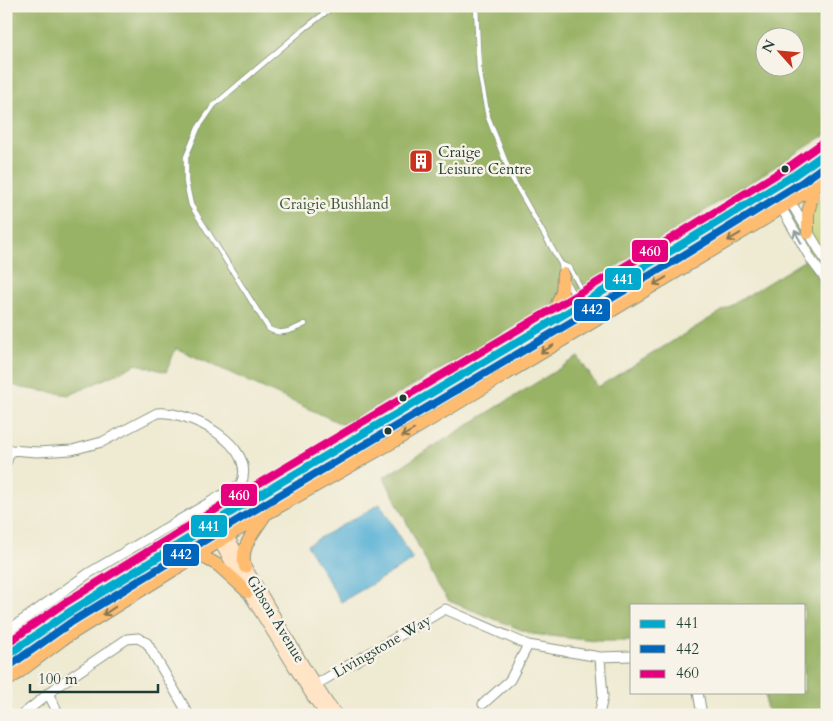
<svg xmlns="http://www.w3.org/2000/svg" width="833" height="721" font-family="Cardo,serif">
<rect width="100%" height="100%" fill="#f7f3e8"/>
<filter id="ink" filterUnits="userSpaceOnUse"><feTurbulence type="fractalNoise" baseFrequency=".02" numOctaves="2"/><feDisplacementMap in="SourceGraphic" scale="10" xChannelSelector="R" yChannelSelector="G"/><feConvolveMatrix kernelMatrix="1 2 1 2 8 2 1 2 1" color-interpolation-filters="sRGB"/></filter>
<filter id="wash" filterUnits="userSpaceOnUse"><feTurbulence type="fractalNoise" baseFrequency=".0096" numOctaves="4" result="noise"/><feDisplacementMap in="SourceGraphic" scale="20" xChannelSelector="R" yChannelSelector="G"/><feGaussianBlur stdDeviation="1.12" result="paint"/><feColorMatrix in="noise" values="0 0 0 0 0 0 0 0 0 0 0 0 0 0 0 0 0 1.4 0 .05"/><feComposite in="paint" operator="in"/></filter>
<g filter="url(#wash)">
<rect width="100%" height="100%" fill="#efead2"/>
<path fill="#c2d174" stroke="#708754" d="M827,194V287L784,227Z"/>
<path fill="#99b366" stroke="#5c784d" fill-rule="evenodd" d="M6,6H827V134L577,291L344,425L176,348L166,372L137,364L70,395L22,388L6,383ZM766,38H796V68H766Z
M807,259L827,287V715H767L765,692H804V605H632V641H596L532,634L449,601L438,585L384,477L578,357L598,387Z"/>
<path fill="#59b1d6" stroke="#3c7785" d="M380,504L413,560L341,602L307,545Z"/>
</g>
<g filter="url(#ink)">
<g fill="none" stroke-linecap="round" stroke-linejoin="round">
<g stroke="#879483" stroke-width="6">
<path id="lane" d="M476,6L479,70L488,117L512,178L561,264L563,274
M561,264L570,268L597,318
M566,281L588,322
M305,324C293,330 281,336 269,329L191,205L186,182V157L198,128L214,105L304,29L334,6"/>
</g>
<g stroke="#879483" stroke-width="11">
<path id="street" d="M780,184L827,263
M771,190L812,261L827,281
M6,448L11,450L37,452L72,450L102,442L157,413C188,410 258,445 241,484L89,573L6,632
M6,463L11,450
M600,657L632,656
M310,688L445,609L528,645L600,657L603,697L599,715
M698,692L702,715
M48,693L59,715
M483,704L510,680L528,645
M22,715L59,685L127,639L138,638L147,643L189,715"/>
</g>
<g stroke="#879483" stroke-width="13">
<path id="secondary" d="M218,520L306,670L328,704L338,715
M210,525L248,592L313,697L327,715"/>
</g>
<g stroke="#879483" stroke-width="14">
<path id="primary" d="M808,233V213L814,188
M549,324L562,292L563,274
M198,554L218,565L248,592
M245,567C239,547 255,531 265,515
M6,656L68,613L241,506L674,249L796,174L827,152
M6,682L63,639L236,531L398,439L766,218L827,178"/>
</g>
<use href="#lane" stroke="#fff" stroke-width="4.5"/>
<use href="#street" stroke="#fff" stroke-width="9"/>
<use href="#secondary" stroke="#ffe4c6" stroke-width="11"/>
<use href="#primary" stroke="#febc70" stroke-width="12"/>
<g stroke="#f7f3e8" stroke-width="11">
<path id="bus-1" d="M6,656L68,613L241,506L674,249L796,174L827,152"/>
</g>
<g stroke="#f7f3e8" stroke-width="11">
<path id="bus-2" d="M12,664L73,621L246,515L679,258L801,183L827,164"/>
</g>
<g stroke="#f7f3e8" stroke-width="11">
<path id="bus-3" d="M6,644L63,604L236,497L669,240L790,166L821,144"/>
</g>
<use href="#bus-1" stroke="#00a9ce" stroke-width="8"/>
<use href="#bus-2" stroke="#0065bd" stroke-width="8"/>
<use href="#bus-3" stroke="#e5007d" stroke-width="8"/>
</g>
<defs><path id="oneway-shaft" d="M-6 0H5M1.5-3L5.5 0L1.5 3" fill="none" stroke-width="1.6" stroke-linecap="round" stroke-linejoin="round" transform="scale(1.25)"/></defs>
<g stroke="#83764f">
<use href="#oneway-shaft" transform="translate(734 237) rotate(149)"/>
<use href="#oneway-shaft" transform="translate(660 281) rotate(149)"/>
<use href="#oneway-shaft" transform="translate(547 349) rotate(149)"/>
<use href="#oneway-shaft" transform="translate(408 433) rotate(149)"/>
<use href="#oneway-shaft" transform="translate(109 611) rotate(146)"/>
</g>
<use stroke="#8f9e9a" href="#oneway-shaft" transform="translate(798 237) rotate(-119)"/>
</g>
<defs>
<g id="building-square" transform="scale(1.25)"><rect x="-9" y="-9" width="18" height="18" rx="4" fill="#c8321e" stroke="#f7f3e8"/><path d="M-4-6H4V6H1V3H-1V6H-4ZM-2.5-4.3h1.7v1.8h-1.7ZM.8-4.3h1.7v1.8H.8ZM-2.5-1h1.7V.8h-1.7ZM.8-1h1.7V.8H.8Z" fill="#fff"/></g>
</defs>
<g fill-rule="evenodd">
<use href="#building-square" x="421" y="161"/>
</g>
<g fill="#1f3d34" stroke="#f7f3e8" stroke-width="2">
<circle cx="785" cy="169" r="4.5"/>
<circle cx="403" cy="398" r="4.5"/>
<circle cx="388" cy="431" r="4.5"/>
</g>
<g text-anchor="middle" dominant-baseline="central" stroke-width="5" stroke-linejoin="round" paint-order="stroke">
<g font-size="15" fill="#1f3d34" stroke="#f7f3e8" text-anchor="start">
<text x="438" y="152">Craige<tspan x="438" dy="17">Leisure Centre</tspan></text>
</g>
<g font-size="15" fill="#405b41" stroke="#f7f3e8">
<text x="334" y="204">Craigie Bushland</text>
</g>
<g font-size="15" fill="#1f3d34" stroke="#f7f3e8">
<text transform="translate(276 619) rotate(59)">Gibson Avenue</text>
<text transform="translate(382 646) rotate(-30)">Livingstone Way</text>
</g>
</g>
<g stroke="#f7f3e8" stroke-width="2">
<rect x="631" y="239" width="38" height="24" rx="5" fill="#e5007d"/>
<rect x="604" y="267" width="38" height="24" rx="5" fill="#00a9ce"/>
<rect x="573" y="298" width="38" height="24" rx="5" fill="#0065bd"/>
<rect x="220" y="483" width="38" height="24" rx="5" fill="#e5007d"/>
<rect x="190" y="514" width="38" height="24" rx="5" fill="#00a9ce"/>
<rect x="162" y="543" width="38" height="24" rx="5" fill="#0065bd"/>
</g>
<g font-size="14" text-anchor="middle" font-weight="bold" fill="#fff">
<text x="650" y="256">460</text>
<text x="623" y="284">441</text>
<text x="592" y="314">442</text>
<text x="239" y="500">460</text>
<text x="209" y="531">441</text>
<text x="181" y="559">442</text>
</g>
<rect width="833" height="721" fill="none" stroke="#f7f3e8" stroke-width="25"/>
<rect x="630" y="604" width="175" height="90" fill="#f7f3e8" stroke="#a1aaa0"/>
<rect x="640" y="620" width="25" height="8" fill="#00a9ce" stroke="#a1aaa0"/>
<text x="676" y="628" font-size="15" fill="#1f3d34">441</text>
<rect x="640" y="645" width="25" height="8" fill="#0065bd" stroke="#a1aaa0"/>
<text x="676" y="654" font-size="15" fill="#1f3d34">442</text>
<rect x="640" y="670" width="25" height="8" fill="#e5007d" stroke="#a1aaa0"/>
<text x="676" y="678" font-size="15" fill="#1f3d34">460</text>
<g transform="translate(780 52) rotate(297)"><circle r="24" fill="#f7f3e8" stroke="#a1aaa0"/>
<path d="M0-4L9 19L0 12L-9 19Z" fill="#c8321e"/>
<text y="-8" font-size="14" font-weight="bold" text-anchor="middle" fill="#1f3d34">N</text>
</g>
<path d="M30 684v8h128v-8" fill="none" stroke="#1f3d34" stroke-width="2.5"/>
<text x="38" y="684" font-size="15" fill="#1f3d34" stroke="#f7f3e8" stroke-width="4" paint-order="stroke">100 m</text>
</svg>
